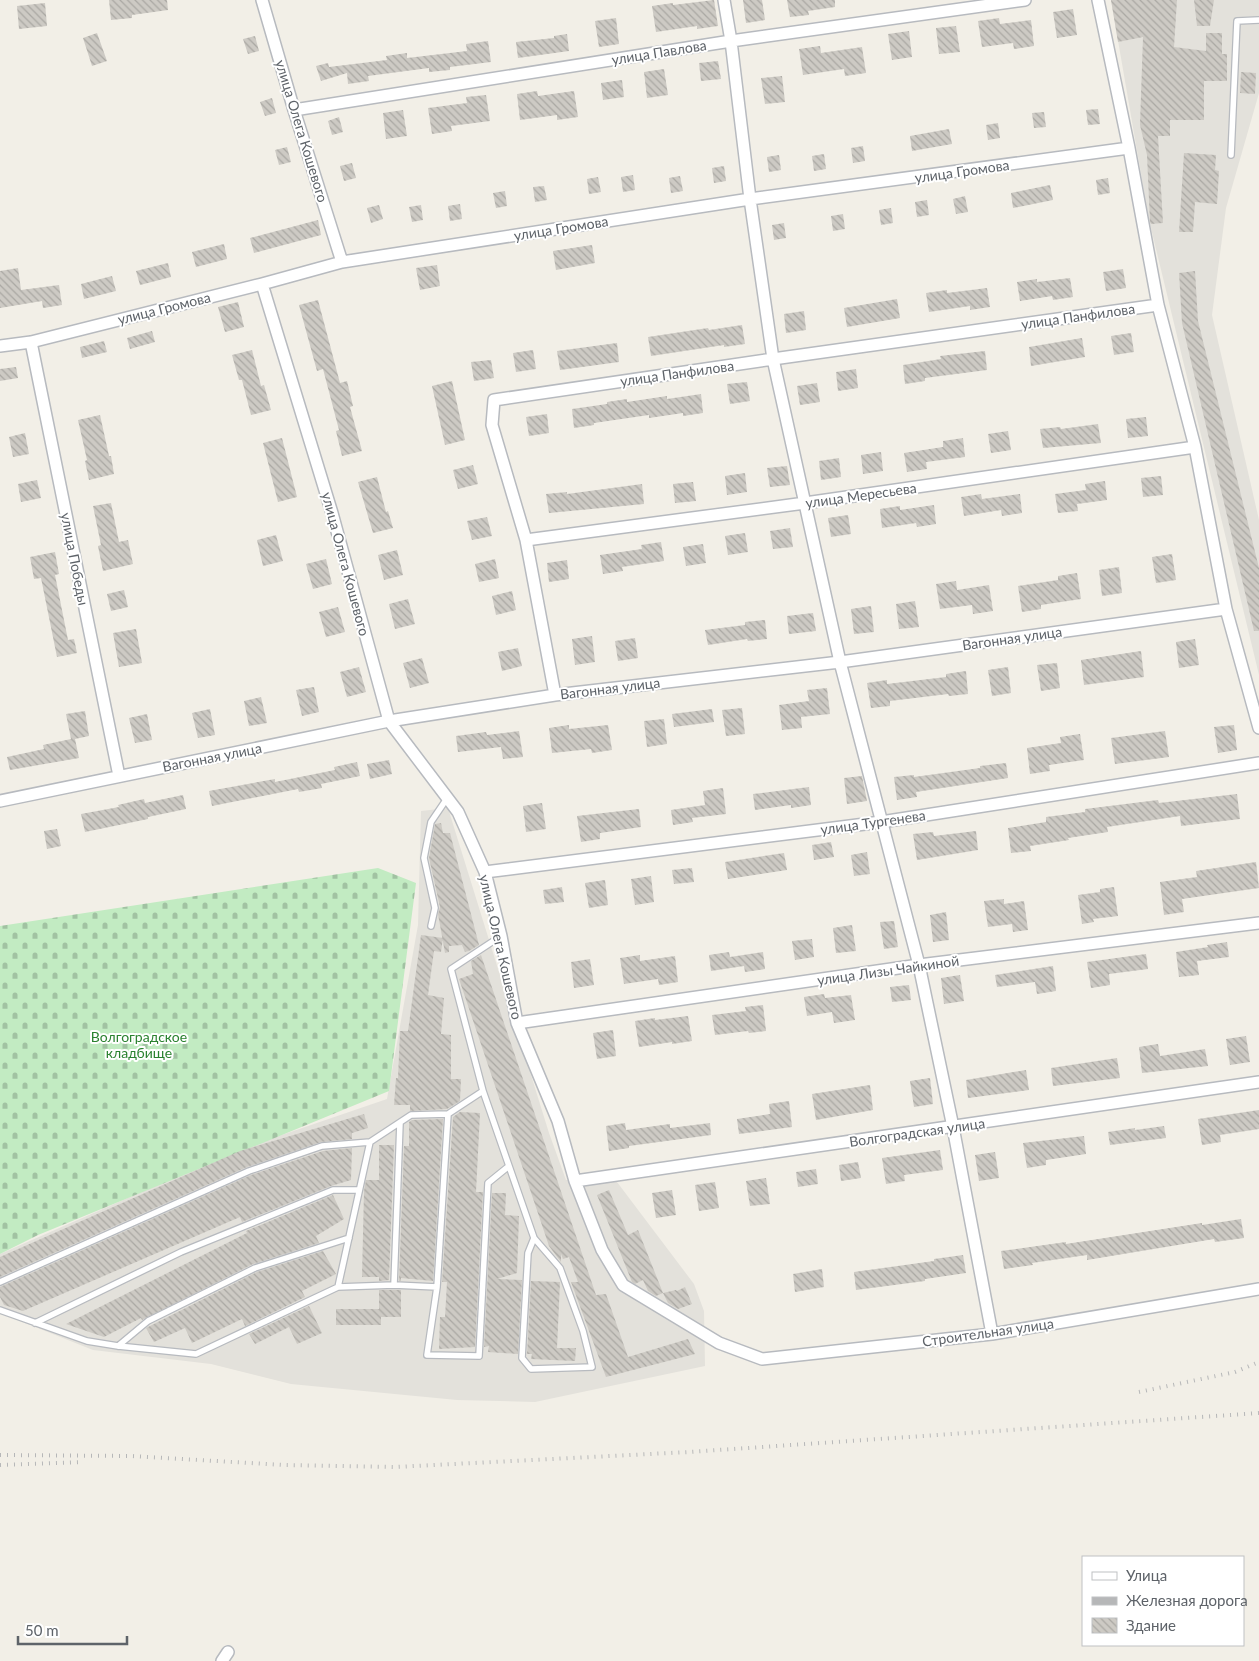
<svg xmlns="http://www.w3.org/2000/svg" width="1259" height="1661" font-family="Lato,sans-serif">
<defs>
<pattern id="cemetery-stones" width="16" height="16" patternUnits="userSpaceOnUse" patternTransform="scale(1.25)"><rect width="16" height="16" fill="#c2ebc2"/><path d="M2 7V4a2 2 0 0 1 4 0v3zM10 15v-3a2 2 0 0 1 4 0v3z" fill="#a1c2a2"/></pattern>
<pattern id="building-back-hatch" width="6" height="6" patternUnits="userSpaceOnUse" patternTransform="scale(1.25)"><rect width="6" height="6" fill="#cdcac4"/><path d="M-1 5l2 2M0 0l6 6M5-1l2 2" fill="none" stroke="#aaa8a3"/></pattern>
</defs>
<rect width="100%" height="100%" fill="#f2efe7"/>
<path fill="#e3e1db" d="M1111,0H1259V93L1226,208L1212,315L1259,520V675L1149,220Z
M448,808L549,1133L566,1180L617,1182L694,1284L704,1311L705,1366L535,1402L457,1400L291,1384L211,1364L93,1350L0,1313V1254L235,1151L387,1099L418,925L421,811Z"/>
<path fill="url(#cemetery-stones)" d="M378,868L416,883L389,1091L38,1235L0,1254V926Z"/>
<path fill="url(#building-back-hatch)" d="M109,0H167L168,10L132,15V18L111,20Z
M714,0L718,26L697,29V26L656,32L652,6L673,3V5Z
M743,0H762L765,20L746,23Z
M787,0H835V7L808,11L809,15L790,17Z
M1111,0H1177L1174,47L1206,51V33H1222V54H1227V81H1204V120H1170V136H1158L1163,223L1151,224L1150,222L1147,155L1140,125L1143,37L1118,42Z
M1194,0H1214L1210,26H1197Z
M45,3L47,26L19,29L17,6Z
M1073,9L1077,35L1057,38L1053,12Z
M616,18L619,44L599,47L595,21Z
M999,18L1000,24L1031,20L1034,46L1014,49L1013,43L982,47L978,21Z
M956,26L960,52L939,54L936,28Z
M909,31L912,57L892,60L888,34Z
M97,33L107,61L92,66L83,38Z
M567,34L569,51L518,58L516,42L554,38V36Z
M255,36L259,51L248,54L243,39Z
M488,41L491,62L450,67V70L429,72V68L368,76L369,81L348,84L347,73L321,81L316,66L328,63L329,67L387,60L386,56L407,53V58L467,51L466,44Z
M820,46L821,53L862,47L866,73L845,76L844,69L803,75L799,49Z
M718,61L721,79L701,81L699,63Z
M664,69L668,95L647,98L644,72Z
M1241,72L1256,73L1255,94L1240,93Z
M782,76L785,102L765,104L761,78Z
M622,80L624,97L603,100L601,83Z
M537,91L538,96L574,91L578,117L557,120V115L520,120L517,94Z
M486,95L490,121L451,126L452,131L432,134L428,108L467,103L466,97Z
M272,98L276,113L265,116L260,102Z
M1098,109L1100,124L1088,125L1086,110Z
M403,110L407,136L386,139L383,113Z
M1044,112L1046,127L1034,128L1032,113Z
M339,117L343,132L332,135L328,121Z
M998,123L1000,138L988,140L986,125Z
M949,129L952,144L912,151L910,136Z
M863,146L865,161L853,163L851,148Z
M287,147L291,162L279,165L275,150Z
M1184,153L1216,155L1215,170L1219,171L1217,204L1195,202L1193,232H1179Z
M824,154L826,169L814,171L812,156Z
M779,155L781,170L769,172L767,157Z
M352,163L356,178L344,181L340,166Z
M724,166L726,181L714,183L712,168Z
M633,175L635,190L623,192L621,177Z
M680,176L683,191L671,193L669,178Z
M598,177L601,192L589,194L587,179Z
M1108,178L1110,193L1098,195L1096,180Z
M1050,185L1053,200L1013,208L1011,193Z
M544,186L547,200L535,202L533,187Z
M505,191L507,206L496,208L493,193Z
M965,196L968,212L956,214L953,199Z
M927,200L929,215L917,217L915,202Z
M460,204L462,219L450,221L448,206Z
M379,205L383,219L371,223L367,208Z
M421,205L423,220L412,222L409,207Z
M891,208L893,223L881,225L879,210Z
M843,214L845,229L833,231L831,216Z
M318,220L321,235L254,253L250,238Z
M784,223L786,238L774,240L772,225Z
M224,244L227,259L196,267L192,252Z
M592,245L595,263L556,270L553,251Z
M168,263L171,277L140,285L136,271Z
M437,265L440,286L420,290L416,268Z
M18,268L21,290L59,285L62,305L43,308L42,301L0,308V271Z
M1123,269L1126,288L1106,291L1103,272Z
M1195,271L1198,321L1259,568V631H1254L1182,323L1179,273Z
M112,276L116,291L84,299L81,284Z
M1070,278L1073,297L1053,300L1052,296L1020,301L1017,282L1037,279V282Z
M987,288L990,307L970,310V306L929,312L926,293L947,290V293Z
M897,299L900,318L847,327L844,308Z
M318,300L340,383L347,381L353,406L350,407L362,451L342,456L336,431L339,430L323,369L317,371L299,305Z
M238,302L244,327L225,332L218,307Z
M804,311L806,330L786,333L784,314Z
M742,325L745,344L724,347V345L651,356L648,337L708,328L709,330Z
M152,331L155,342L130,349L127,338Z
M1131,333L1134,352L1114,355L1111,336Z
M1082,338L1085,357L1031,366L1029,347Z
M104,341L107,352L82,358L80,347Z
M617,343L619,362L560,370L557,351Z
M252,350L261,386L264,385L271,410L251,415L242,380H239L232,355Z
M533,350L536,369L516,372L513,353Z
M985,351L987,370L925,378V381L905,384L903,365L941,359L940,356Z
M491,360L494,378L474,381L471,362Z
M16,367L18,378L0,381V369Z
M856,369L858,388L838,391L836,372Z
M452,381L465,440L445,445L432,386Z
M747,382L750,401L730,404L727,384Z
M817,383L820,402L800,405L797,386Z
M701,394L703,413L683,416V413L649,418V415L594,423V425L574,428L572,409L607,404V402L627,399V402L667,396V399Z
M547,414L549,433L529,436L526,417Z
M100,415L109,456H111L114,474L89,480L85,461L87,460L78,420Z
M1146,417L1148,436L1128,438L1126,419Z
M1098,424L1101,443L1043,448L1040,429L1060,427L1061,429Z
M1008,431L1011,450L991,453L988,434Z
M25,433L29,454L13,457L9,437Z
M282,438L297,497L278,502L263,443Z
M963,438L965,457L926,462L927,469L907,472L904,453L943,447V441Z
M881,452L883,471L863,474L861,455Z
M839,458L841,477L821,480L819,461Z
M473,465L478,484L458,489L453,470Z
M787,466L790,485L770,487L767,468Z
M745,473L747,492L727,495L725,476Z
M1161,476L1163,495L1143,497L1141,478Z
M377,477L386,512L388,511L393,528L373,533L358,482Z
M37,480L41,498L21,502L18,484Z
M1105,481L1107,500L1077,504L1078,511L1058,513L1055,494L1086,490L1085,484Z
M693,482L696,501L675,503L673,484Z
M642,484L644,504L549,513L546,494L567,492V494Z
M981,494L982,499L1020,494L1022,513L1002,516L1001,510L964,516L961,497Z
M111,503L119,542L128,540L133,564L103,571L98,546L101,545L93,506Z
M934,505L936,524L917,527L916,523L882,528L880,509L900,506V510Z
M848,515L851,534L831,537L828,518Z
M487,517L492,536L472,540L467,521Z
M790,528L793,547L773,549L770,531Z
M745,533L748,552L728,555L725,536Z
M276,535L283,561L263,566L257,540Z
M661,542L664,561L622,567L623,571L603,574L600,555L642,549L641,545Z
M703,544L706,563L686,566L683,547Z
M397,550L403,575L384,580L378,555Z
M55,552L59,574L55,575L68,640L74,639L77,653L57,657L41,578L34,579L30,557Z
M1172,554L1176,580L1156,583L1152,557Z
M326,559L332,584L313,589L306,564Z
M495,559L499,578L479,582L475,564Z
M567,560L569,579L549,582L547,563Z
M1119,567L1122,593L1102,596L1099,570Z
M1077,573L1081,599L1041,605V609L1022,612L1018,586L1058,580V576Z
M956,581L957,590L989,585L993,611L973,614L972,605L940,609L936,584Z
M124,590L128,607L111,611L107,594Z
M512,591L516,610L496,615L492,596Z
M408,599L415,624L395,629L389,604Z
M915,601L919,627L899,629L896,604Z
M871,606L874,632L854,634L851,609Z
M338,607L345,632L326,637L319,612Z
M813,613L816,631L789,634L787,616Z
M765,620L767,639L748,641L747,639L708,645L705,630L745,625V622Z
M136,629L142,663L119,667L113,633Z
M592,636L595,662L575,665L572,639Z
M635,638L638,658L618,661L615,641Z
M1195,639L1199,665L1179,668L1176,642Z
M518,648L522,666L502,671L498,652Z
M1141,651L1144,677L1084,685L1081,660Z
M422,658L429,683L410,688L403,663Z
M1057,663L1060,688L1041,691L1037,665Z
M359,667L366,692L347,697L340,672Z
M1008,667L1011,693L992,696L988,670Z
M966,671L968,694L949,696L948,694L890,701V706L871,708L867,683L887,680V684L946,677V674Z
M314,687L319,712L302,716L296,690Z
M827,688L830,714L801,717L802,728L782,730L779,705L809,701L807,690Z
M261,697L267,723L249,726L244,701Z
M742,708L745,734L726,736L722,710Z
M210,709L215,735L198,738L192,713Z
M712,709L714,722L674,727L672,714Z
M85,711L89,736L75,739L79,758L10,770L7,757L44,749L43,745L71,739L66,714Z
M147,714L152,740L135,743L129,718Z
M664,719L667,744L647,747L644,721Z
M569,725V729L608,725L612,750L592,753L591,749L552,753L549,728Z
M1234,725L1237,750L1218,753L1214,727Z
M519,731L523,757L503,759L501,747L458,752L456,736L486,732L487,735Z
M1165,731L1169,757L1115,764L1111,738Z
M1080,734L1084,760L1049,765L1050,771L1030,774L1027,748L1061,743L1060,737Z
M389,760L392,774L370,779L367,764Z
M357,762L360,776L321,784L322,788L299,792L298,789L212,806L209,791L275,779V782L335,770L334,767Z
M1006,763L1008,778L916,792L917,797L897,800L894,777L914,775V777L980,768V766Z
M862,776L867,801L847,804L844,778Z
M809,787L811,805L791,808V805L755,810L753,794Z
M723,788L726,814L692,818L693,822L673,825L671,810L705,805L703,791Z
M1237,794L1240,819L1181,826L1180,816L1107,827L1108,832L1068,838L1069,840L1030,846L1031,851L1011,853L1008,828L1046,822V817L1085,812V809L1158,800L1159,803Z
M183,795L186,809L148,817V819L85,832L81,814L119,807L118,805L144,799L145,803Z
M542,803L546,829L526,832L523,806Z
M639,809L641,827L600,833V839L581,842L577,816Z
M441,823L443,833H450L479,945L469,951L465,952L462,945L449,946V952L445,953L438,914L440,907L429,858L435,824Z
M57,829L61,846L47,849L44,831Z
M976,831L978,850L917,860L913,834L933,832L934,836Z
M831,842L834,857L814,860L812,845Z
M867,852L870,874L854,876L851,855Z
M784,853L787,870L728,879L725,862Z
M1256,862L1259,888L1182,899L1184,912L1164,915L1160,882L1197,877L1196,871Z
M692,868L694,882L674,884L672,870Z
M651,876L654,902L635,905L631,879Z
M605,880L608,905L589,908L585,883Z
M562,887L564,902L545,904L543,890Z
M1114,887L1118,916L1093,919L1094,922L1082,924L1078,895L1100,892V889Z
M1004,899V904L1024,901L1028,930L1013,932L1012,924L988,927L984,901Z
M946,912L949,940L933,942L930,915Z
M894,921L898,947L884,949L880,922Z
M852,925L856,951L836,953L833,928Z
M421,935L443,938L441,952L434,951L428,995L444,998L441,1034L451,1035V1079H461L460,1101L447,1109L410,1111V1105H394L396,1078H398L400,1031H408Z
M812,939L814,957L795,960L792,941Z
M1227,942L1229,957L1197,961L1199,975L1179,977L1176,952L1208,947L1207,945Z
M729,952L730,957L763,952L765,969L745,972L744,966L711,971L709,955Z
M1146,954L1148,969L1109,974L1110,985L1091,988L1087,962Z
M481,955L596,1295L606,1294L628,1357L688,1339L695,1354L606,1377L571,1282H578L569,1257L563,1259L561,1254V1262L549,1246L459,979L473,974L471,961Z
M640,955V961L675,956L678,982L659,985L658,979L624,984L620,958Z
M590,959L594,985L574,988L571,962Z
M1053,966L1056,991L1037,994L1035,982L997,987L995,975Z
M960,975L964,1001L944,1004L941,978Z
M909,985L911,1000L892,1002L890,987Z
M824,994L825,998L851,995L855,1020L834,1023L832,1012L807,1016L804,997Z
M763,1005L766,1031L749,1033L748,1031L715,1035L712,1015L746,1011L745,1007Z
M688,1016L692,1041L672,1044V1042L639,1047L635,1021L655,1018V1020Z
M613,1030L616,1056L597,1059L593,1033Z
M1246,1036L1250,1062L1230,1065L1226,1039Z
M1158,1044L1160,1056L1205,1049L1208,1066L1142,1073L1139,1047Z
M1117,1058L1120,1078L1053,1086L1051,1068Z
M1026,1070L1029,1090L968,1098L966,1080Z
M930,1078L933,1104L914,1107L910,1081Z
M870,1085L873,1110L816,1120L812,1094Z
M789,1101L792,1127L739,1134L737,1119L770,1114L769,1104Z
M1259,1110V1129L1220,1135L1221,1142L1202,1145L1198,1119Z
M460,1112L480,1113L476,1192H483L475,1347L439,1349L440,1317H445L447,1282H442L453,1117Z
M364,1114L368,1128L352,1133V1139L321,1142L247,1167L0,1277V1257L240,1151Z
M443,1119L433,1281L401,1278V1281H399L404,1146H409V1122L412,1120Z
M625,1123L626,1130L670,1124V1128L710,1123L711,1135L629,1146V1148L609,1151L606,1126Z
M1164,1126L1166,1138L1110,1145L1108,1132L1135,1128V1130Z
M1084,1136L1086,1154L1046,1160V1165L1027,1168L1023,1143Z
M379,1145H394L389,1280L379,1281V1277H362L364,1191L366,1180H379Z
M352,1148L351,1180L331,1186L242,1222L240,1217L23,1311L4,1305L0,1297V1287L251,1175L323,1151Z
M940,1150L943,1170L904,1175L905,1181L886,1184L882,1158Z
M995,1152L999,1178L979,1181L975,1155Z
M858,1162L861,1178L841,1181L839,1165Z
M816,1169L818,1184L798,1187L796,1172Z
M766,1178L770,1204L750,1206L746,1181Z
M715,1182L719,1208L699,1211L695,1185Z
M609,1190L628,1235L638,1230L663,1293L656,1296L648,1291L643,1280L635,1284L632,1282L597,1195Z
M672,1190L676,1215L656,1218L652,1193Z
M492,1193H506L505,1215L519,1216L517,1273L497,1279L522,1280L518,1354L488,1352L489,1346L484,1347Z
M333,1195L344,1219L316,1236L319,1243L253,1264L142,1320L141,1318L104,1337L66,1324L247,1233L246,1231Z
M1241,1219L1244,1238L1215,1242L1214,1239L1087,1260V1255L1032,1263L1033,1265L1004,1269L1001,1251L1066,1242V1244L1202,1223V1225Z
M323,1251L336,1274L302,1291L305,1297L245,1326L242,1319L192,1343L185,1328L154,1342L146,1328L257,1272Z
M963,1255L966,1273L925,1279V1281L856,1290L854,1272L934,1261V1259Z
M822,1269L824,1287L795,1292L793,1274Z
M531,1281L560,1282L557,1348H576L575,1361L531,1359L532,1354H527Z
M685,1287L692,1304L678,1309L668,1303L663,1293L676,1290L677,1291Z
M379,1290H401V1317H381V1325H336V1309H379Z
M309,1306L322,1333L297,1344L289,1327L255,1344L249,1334Z"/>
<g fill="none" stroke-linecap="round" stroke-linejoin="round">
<g stroke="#b7babf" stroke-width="8">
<path id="service" d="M1231,155L1237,21L1259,20
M431,926L435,908L424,858L431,822L448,797
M448,1114L437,1287L427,1355L479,1356L488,1183L509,1166L483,1091
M509,1166L534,1238L560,1268L583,1331L592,1367L531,1369L522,1358L528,1253L534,1238
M0,1282L249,1171L322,1146L370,1142
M394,1285L400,1123
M338,1287L394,1285L437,1287
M0,1310L87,1341L118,1346L196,1354L338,1287L370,1142L411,1115L448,1114L483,1091L451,969L501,936
M35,1323L181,1252L333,1190H359
M118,1346L148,1321L255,1268L349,1238"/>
</g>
<g stroke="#b7babf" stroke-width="14">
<path id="minor" d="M262,0L294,110L342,262
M724,0L731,41L750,199L773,359L840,662L919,965L953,1127L992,1334
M1098,0L1129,148L1158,305L1195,447L1226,609L1259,728
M294,110L731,41L1025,0
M262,284L332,513L389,721L458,812L485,872L501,936L517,1023L558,1121L575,1181L602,1250L623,1285L719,1343L762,1359L992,1334L1259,1289
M31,342L119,776
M0,346L31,342L262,284L342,262L750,199L1129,148
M526,540L805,503L1195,447
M555,695L526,540L492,425L494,400L773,359L1158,305
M0,801L389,721L555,695L840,662L1226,609
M485,872L881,822L1259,763
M517,1023L919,965L1259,923
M575,1181L1259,1082
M222,1661L228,1652"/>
</g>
<use href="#service" stroke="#fff" stroke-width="5.5"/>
<use href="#minor" stroke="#fff" stroke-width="11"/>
<path stroke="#b6b7b8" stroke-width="4" stroke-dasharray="1 6" stroke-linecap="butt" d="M1139,1392L1235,1372L1259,1362
M0,1455L131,1456L284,1465L395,1467L689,1452L1259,1413
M0,1465L82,1462"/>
</g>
<g text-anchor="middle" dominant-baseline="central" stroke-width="4" stroke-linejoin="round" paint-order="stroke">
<g font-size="14" fill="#5e6369" stroke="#fff">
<text transform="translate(659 52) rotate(-9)">улица Павлова</text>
<text transform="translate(302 131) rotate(73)">улица Олега Кошевого</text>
<text transform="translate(962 171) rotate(-8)">улица Громова</text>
<text transform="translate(561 228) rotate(-9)">улица Громова</text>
<text transform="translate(164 308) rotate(-14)">улица Громова</text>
<text transform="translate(1078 316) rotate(-8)">улица Панфилова</text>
<text transform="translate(677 373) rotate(-8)">улица Панфилова</text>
<text transform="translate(861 495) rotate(-8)">улица Мересьева</text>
<text transform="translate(75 559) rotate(79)">улица Победы</text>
<text transform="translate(346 564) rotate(75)">улица Олега Кошевого</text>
<text transform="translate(1012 638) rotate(-8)">Вагонная улица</text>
<text transform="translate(610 688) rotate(-7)">Вагонная улица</text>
<text transform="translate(212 757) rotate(-11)">Вагонная улица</text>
<text transform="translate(873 822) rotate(-8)">улица Тургенева</text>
<text transform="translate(501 947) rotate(77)">улица Олега Кошевого</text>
<text transform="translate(888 970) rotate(-8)">улица Лизы Чайкиной</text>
<text transform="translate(917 1132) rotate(-8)">Волгоградская улица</text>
<text transform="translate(988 1332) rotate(-8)">Строительная улица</text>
</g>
<g font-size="14" fill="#2b8230" stroke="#fff">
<text x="139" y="1036">Волгоградское<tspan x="139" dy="16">кладбище</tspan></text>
</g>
</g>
<rect x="1082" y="1556" width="162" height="90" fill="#ffffff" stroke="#bfc1c3"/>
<rect x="1092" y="1572" width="25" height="8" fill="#ffffff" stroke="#bfc1c3"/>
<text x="1126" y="1581" font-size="15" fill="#5e6369">Улица</text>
<rect x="1092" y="1597" width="25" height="8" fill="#b6b7b8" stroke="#bfc1c3"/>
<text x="1126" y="1606" font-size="15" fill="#5e6369">Железная дорога</text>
<rect x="1092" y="1618" width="25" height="15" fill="url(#building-back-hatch)" stroke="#bfc1c3"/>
<text x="1126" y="1631" font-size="15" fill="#5e6369">Здание</text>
<path d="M18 1636v8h109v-8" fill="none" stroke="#5e6369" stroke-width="2.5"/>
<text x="25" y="1636" font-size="15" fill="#5e6369" stroke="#ffffff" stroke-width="4" paint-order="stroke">50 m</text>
</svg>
